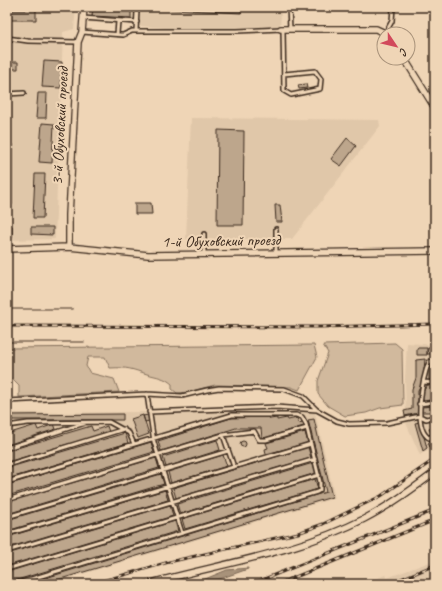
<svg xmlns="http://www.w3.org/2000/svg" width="442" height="591" font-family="Caveat,sans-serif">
<rect width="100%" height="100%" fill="#efd5b6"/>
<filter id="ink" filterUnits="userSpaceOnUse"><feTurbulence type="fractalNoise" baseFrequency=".025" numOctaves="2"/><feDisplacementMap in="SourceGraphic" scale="8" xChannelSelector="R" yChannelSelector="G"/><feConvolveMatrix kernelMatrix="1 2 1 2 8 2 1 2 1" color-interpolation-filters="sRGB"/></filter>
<g filter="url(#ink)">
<path fill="#e0c7a9" d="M7,7H76L74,29L63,32L55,239L7,240Z
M89,7H398L281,12L280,28L178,29L89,22Z
M191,118L379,120L380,126L292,239H186Z
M407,343L435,345V445L420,455L406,423L405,379Z
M141,412H315L335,498L49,584H7V413Z
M435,560V584H370L373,583V580L385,575L387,578Z"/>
<path fill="#d1b99d" stroke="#86725e" d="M395,343L402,349L403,405L380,408L366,413L345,416L328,406L318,394V381L328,353L323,345Z
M314,345L317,357L299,390L291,387L215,385L188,392L177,393L172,389V384C164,377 157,377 147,374C131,369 128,367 110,368L105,357H88L86,366L90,373L114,379L119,392L19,397V386L12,379L7,377V348Z"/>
<path fill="#a8927a" stroke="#7c6855" d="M248,568V569L205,584H193L227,570Z"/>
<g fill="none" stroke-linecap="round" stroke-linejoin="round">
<path stroke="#7c6855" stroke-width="1.5" d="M7,309H73
M7,342H84"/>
</g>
<path fill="#bda68c" stroke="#3b2a1e" d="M26,7H36V20H7V10H26Z
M93,7H131V18L92,16Z
M133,7H241V13Z
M44,61L62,62L61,88L42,87Z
M7,62H18V69H7Z
M306,84L307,88L299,89L298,85Z
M38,93H47L46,118H36Z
M42,123L54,124L52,163L39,162Z
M218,130L244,131L243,225H217Z
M347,138L356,146L341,166L331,159Z
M7,144H12V205H7Z
M35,174H45L43,218H33Z
M135,203H151L152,214H135Z
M275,205H280L282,222H276Z
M7,226H12V238H7Z
M31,227H53V235L31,234Z
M417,348H427V355H417Z
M428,348H435V354H427Z
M425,359L423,381L418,390V413L405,416L404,411L412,409V389L416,378V360Z
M429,367H435V379L429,380Z
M427,385H435V400L423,402L422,394Z
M435,406V415L432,412H422L421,407Z
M123,414V420H7V415Z
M143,415L149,434L138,438L131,419Z
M148,415L149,421L145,422L143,416Z
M269,417L270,419L277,418V420L287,418L288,420L297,418L299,423L302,422L304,426L262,439L261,428H236L161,451L158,441L231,418Z
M314,419L332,497L44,584H26L326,492L308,420Z
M420,422L427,448L423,451L415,423Z
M54,424L56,429L7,445V434L36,425L38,430Z
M435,425V431L431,433L429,429Z
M91,426L93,431L107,426L109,432L7,462V451Z
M305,432L308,443L266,454L265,449L268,448L266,443Z
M125,433L128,443L7,479V468Z
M435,438V444L430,447L428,443Z
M217,440L220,450L166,467L163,457Z
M240 444a3 3 0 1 1 6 0a3 3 0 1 1-6 0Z
M151,442L154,452L7,496V485Z
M308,447L311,458L176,498L173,488Z
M223,455L227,466L171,483L168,472Z
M156,458L159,468L7,514V502Z
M313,463L316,473L180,514L177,504Z
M161,474L164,484L7,531V520Z
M315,479L318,489L185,529L182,519Z
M165,490L168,500L7,548V537Z
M170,505L173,516L7,566V554Z
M175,521L178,531L7,583V572Z"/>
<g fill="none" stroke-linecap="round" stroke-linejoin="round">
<g stroke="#3b2a1e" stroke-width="6">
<path id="service" d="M289,7L290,29
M83,18L137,22
M283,29L284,91L291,95L320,89L321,79L315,71L284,74
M136,31L137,11
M82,32L123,35L132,31H237L281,29
M386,32L392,21L393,7
M117,34L118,21
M7,38L28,41L78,42
M7,94L24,93
M276,229V253
M204,234V254
M435,360L429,362C423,377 412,428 429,438L435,434
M424,382L435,383
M147,394L154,442L182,533
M7,401L147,394L182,396L207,390L219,388L284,389L303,396L317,410L337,421L349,424L387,423L420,416L426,419L435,417
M419,404L435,402
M149,412L276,407L317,410
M7,426L28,423L109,422L129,433L134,444
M223,435L234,467
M7,448L85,423
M7,465L124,429
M7,482L232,415H296L302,417L306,424L320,482V490L317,492L15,584
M7,500L223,435L254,431L259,440H266L307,428
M7,517L228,451
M7,534L311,444
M7,551L315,459
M7,569L319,475"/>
</g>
<g stroke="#3b2a1e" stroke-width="8">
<path id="minor" d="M281,29H376L387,34
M404,58L435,108
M69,247V215L78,42L82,32L84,7
M7,249L69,247L148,255L435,251
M147,584C219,564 297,553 364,519C389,506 413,489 435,472"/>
</g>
<use href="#service" stroke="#efd5b6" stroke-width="3"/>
<use href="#minor" stroke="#efd5b6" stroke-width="5.5"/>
<g stroke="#3b2a1e" stroke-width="3">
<path id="rail" d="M7,326L320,327L435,324
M92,584L169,562L298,533L323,524L381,496L435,459
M252,584L435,510
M278,584L435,520
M389,584L435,565"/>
</g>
<use href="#rail" stroke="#efd5b6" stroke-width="1.5" stroke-dasharray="4.5" stroke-linecap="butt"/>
</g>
</g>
<g text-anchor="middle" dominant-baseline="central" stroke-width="4" stroke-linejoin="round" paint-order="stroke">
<g font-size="16" fill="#3b2a1e" stroke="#efd5b6">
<text transform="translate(60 126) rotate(-87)">3-й Обуховский проезд</text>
<text transform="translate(221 241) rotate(-1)">1-й Обуховский проезд</text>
</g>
</g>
<rect width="442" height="591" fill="none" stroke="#efd5b6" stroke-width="24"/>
<rect x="12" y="12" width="418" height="567" fill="none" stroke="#3b2a1e" stroke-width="1.5" filter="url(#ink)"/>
<g transform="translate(396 46) rotate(125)"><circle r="19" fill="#efd5b6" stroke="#a79179"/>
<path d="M0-3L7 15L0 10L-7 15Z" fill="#d1495b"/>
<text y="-6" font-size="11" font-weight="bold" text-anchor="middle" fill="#3b2a1e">С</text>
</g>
</svg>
